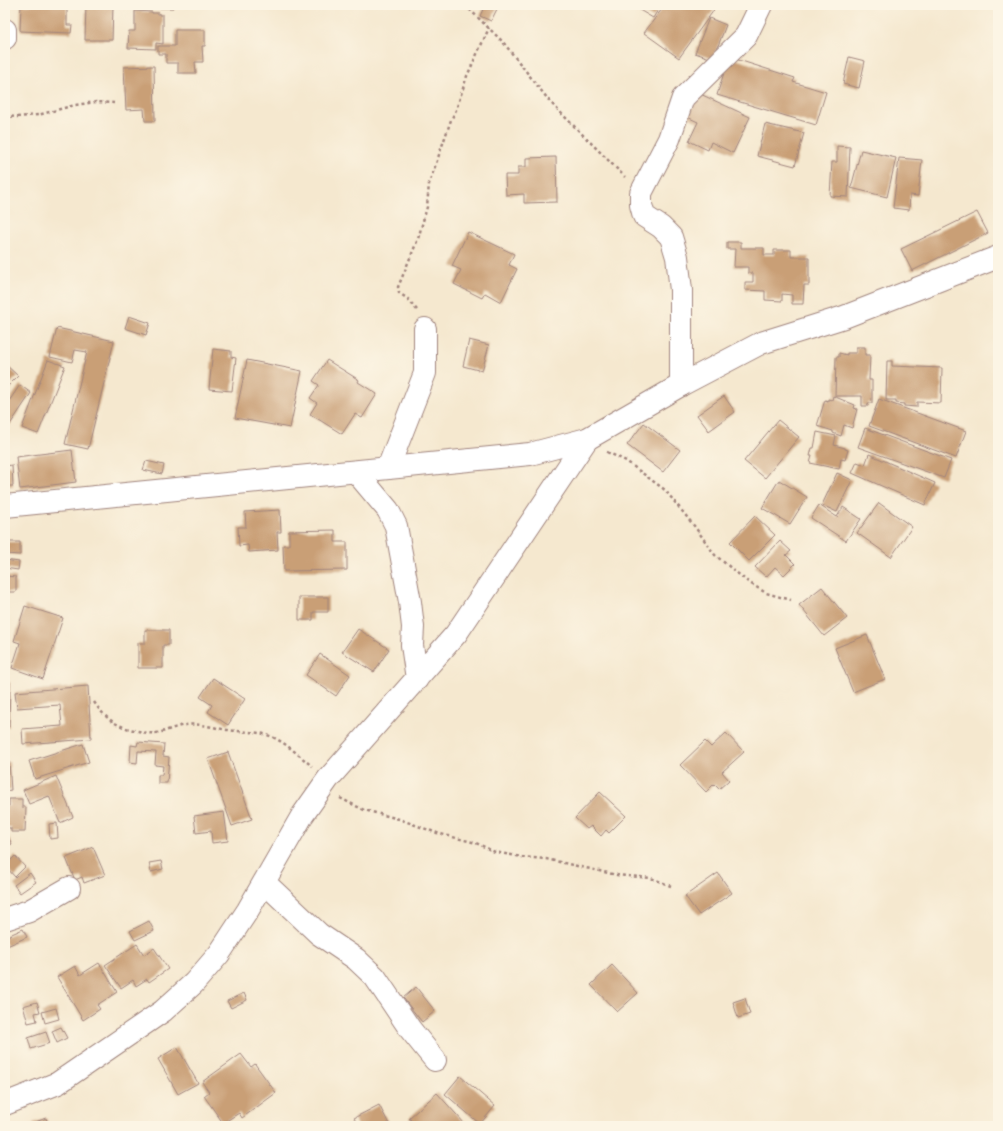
<svg xmlns="http://www.w3.org/2000/svg" width="1003" height="1131" font-family="'Shantell Sans',sans-serif">
<rect width="100%" height="100%" fill="#fcf5e5"/>
<filter id="ink" filterUnits="userSpaceOnUse"><feTurbulence type="fractalNoise" baseFrequency=".025" numOctaves="2"/><feDisplacementMap in="SourceGraphic" scale="8" xChannelSelector="R" yChannelSelector="G"/><feConvolveMatrix kernelMatrix="1 2 1 2 8 2 1 2 1" color-interpolation-filters="sRGB"/></filter>
<filter id="wash" filterUnits="userSpaceOnUse"><feTurbulence type="fractalNoise" baseFrequency=".012" numOctaves="4" result="noise"/><feDisplacementMap in="SourceGraphic" scale="16" xChannelSelector="R" yChannelSelector="G"/><feGaussianBlur stdDeviation="0.9" result="paint"/><feColorMatrix in="noise" values="0 0 0 0 0 0 0 0 0 0 0 0 0 0 0 0 0 1.4 0 .05"/><feComposite in="paint" operator="in"/></filter>
<g filter="url(#wash)">
<rect width="100%" height="100%" fill="#f5e8cf"/>
<g id="blocks">
<path fill="#c99f76" d="M21,5H67V25H72L71,33L20,31Z
M86,5H113L112,40H85Z
M157,5H173V8H157Z
M485,5H499L491,21L480,16Z
M631,5H661L653,18Z
M665,5H706L714,10L679,58L644,33Z
M135,11L152,12V13H159V15H163V44L156,43V49L128,48L129,31H135Z
M709,18L726,25L713,59L695,53Z
M175,30H205V46H202L203,62H195L196,73H178V63H166V54H158V46H175Z
M729,57L795,78L793,82L826,92L816,125L717,95Z
M849,57L865,61L859,88L843,84Z
M154,66L155,121H145L144,109L126,110L124,67Z
M696,92L750,117L733,153L711,142L708,150L689,141L698,122L685,116Z
M765,124L804,133L795,166L757,156Z
M837,146L850,147L848,197L830,196L832,162H837Z
M861,150L896,158L887,197L851,188Z
M556,157L557,202L524,203V194L506,195L505,175H518V167H526V158Z
M899,158L922,160L918,196L910,195L909,210L893,208Z
M977,212L988,233L912,271L901,249Z
M468,232L514,254L509,265L517,269L501,302L485,293L482,298L454,284L461,270L452,266Z
M727,242H741V248H764V255H774V250H791V257H809V285H804L803,304H792V295L782,294V301L765,300V291L745,290V282H753V273H748V267H734L735,249H727Z
M129,316L150,323L146,335L125,328Z
M57,328L114,341L88,449L65,444L87,352L75,350L72,362L50,357Z
M469,340L489,345L482,371L463,366Z
M856,347H865V355H870L869,380H872V403H868V406H862V396H835L836,357H839V353L847,355V353H856Z
M213,349L231,351V357L236,358L232,391L209,389Z
M48,360L65,366L38,434L22,428Z
M247,360L302,371L290,428L235,418Z
M327,360L359,380L358,382L377,394L362,418L355,414L342,434L310,414L317,403L310,398L319,385L313,381Z
M887,361H892V366L942,368L941,403L917,402V407L904,406V404L896,403V400H886Z
M5,364L18,376L5,389Z
M20,385L31,393L5,432V407Z
M724,396L735,412L709,431L697,415Z
M833,396L855,405L854,408L857,409L852,428L844,425L841,436L833,433V431L817,426L825,400L828,401V399L832,400Z
M879,399L966,431L956,458L869,426Z
M778,420L799,437L765,478L744,461Z
M644,423L680,450L663,472L627,445Z
M865,428L951,460L944,478L858,447Z
M817,432L836,436L834,445L845,448V449L848,450L845,460L841,459L839,469L810,463L812,456H810L812,448H814Z
M72,450L76,482L20,489L16,457Z
M869,454L935,483L925,505L852,473L857,462L865,465Z
M146,461L164,465L162,474L143,470Z
M12,465L13,486H5V466Z
M837,473L852,480L837,512L822,505Z
M779,480L807,497L790,524L762,508Z
M879,503L912,527L891,557L857,533Z
M819,505L837,517L843,507L861,519L846,541L811,518Z
M280,510L281,532H277L278,550L249,552L248,545L239,546L238,527H246L245,512Z
M755,516L775,535L749,561L730,542Z
M335,530V542H347V570L284,571L283,545H289V531Z
M780,541L791,551L786,555L795,564L784,575L775,567L766,577L755,567Z
M5,542H20V555L5,554Z
M5,560L19,562L18,570L5,568Z
M5,576L16,577V592H5Z
M822,587L847,618L824,636L799,605Z
M299,597H328V612H313V620H299Z
M25,606L63,618L43,679L12,668L20,643L14,641Z
M358,629L389,649L374,672L342,652Z
M145,630H169V645H163V668H138V643H145Z
M867,635L885,679L853,692L835,648Z
M320,654L350,675L336,696L306,675Z
M213,678L245,699L228,725L208,712L212,705L200,697Z
M5,682H10L9,727H5Z
M88,686L91,739L23,744L22,729L62,726L60,705L17,708L15,692Z
M726,733L744,752L722,772L729,780L719,789L714,784L706,792L680,765L705,741L711,747Z
M138,742L164,744L163,756L169,757L167,783H158V775H162L163,766L155,765L156,752L138,751L137,763L130,762L131,745L137,746Z
M83,744L89,762L35,779L29,761Z
M228,752L252,819L232,826L208,759Z
M5,762H9L11,790L5,791Z
M56,776L73,817L60,823L49,796L29,804L23,790Z
M600,792L626,816L609,833L606,830L601,836L591,826L587,829L575,818Z
M9,799H22V807H26L25,832H11V828H5V806H9Z
M224,812L228,841L212,843L211,831L196,833L194,816Z
M57,823L58,838L50,839L49,824Z
M7,835L12,844L5,847V836Z
M93,847L105,875L84,883L82,877L75,880L66,858Z
M15,856L25,867L15,877L7,868L10,866L7,864Z
M161,861L163,869L151,872L149,863Z
M30,873L36,882L20,893L14,885Z
M718,873L732,893L699,915L685,896Z
M149,921L154,931L135,940L130,931Z
M23,929L27,937L7,946L5,942V937Z
M137,944L144,955L154,948L168,969L149,982L147,979L136,986L133,980L121,988L105,965Z
M99,963L117,992L97,1005L100,1009L83,1020L57,977L75,966L80,975Z
M612,965L638,993L617,1012L591,985Z
M416,987L435,1011L422,1022L403,998Z
M244,993L247,1000L231,1008L227,1001Z
M745,998L750,1014L738,1018L733,1002Z
M37,1002L40,1012L35,1013L37,1021L28,1023L23,1006Z
M56,1008L59,1019L45,1023L42,1012Z
M61,1027L67,1038L57,1043L52,1031Z
M46,1032L50,1043L31,1049L28,1038Z
M177,1047L198,1083L178,1094L158,1059Z
M241,1054L251,1067L255,1064L276,1093L242,1118L239,1113L223,1123L204,1096L209,1092L202,1082Z
M460,1076L495,1106L480,1124L445,1094Z
M437,1093L465,1124L462,1126H416L409,1118Z
M379,1105L390,1126H358L354,1118Z
M46,1118L49,1126H34L33,1123Z"/>
</g>
</g>
<g filter="url(#ink)">
<use href="#blocks" fill-opacity="0" stroke="#a0847d" stroke-width="1"/>
<g fill="none" stroke-linecap="round" stroke-linejoin="round">
<g stroke="#a0847d" stroke-width="24">
<path id="minor" d="M5,30V38
M681,385V290L677,257L671,237L661,227L644,216L641,205V193L669,139L683,98L746,36L761,5
M388,468L425,373V329
M356,472L388,510L396,526L410,602L413,627L412,645L417,679
M265,883L319,934L356,959L375,977L410,1029L435,1060
M5,919L29,911L69,888
M5,1104L58,1083L163,1011L194,983L219,954L248,910L302,816L328,779L456,634L587,439"/>
</g>
<g stroke="#a0847d" stroke-width="24">
<path id="major" d="M5,506L530,454L587,439L681,385L761,343L844,317L998,257"/>
</g>
<path stroke="#a0847d" stroke-width="2.5" stroke-dasharray="3 3" stroke-linecap="butt" d="M465,5L503,42L551,103L625,177
M5,116L17,117L38,115L75,105L96,102L114,103
M417,310L408,299L399,293L398,287L418,239L427,207L429,184L451,120L456,110L467,76L489,28
M607,452L626,461L665,490L695,527L715,555L748,582L766,593L791,600
M94,702C106,720 118,727 138,731C143,732 149,734 154,733C164,733 175,726 186,725C201,723 214,728 228,730C241,732 255,731 267,735C285,741 298,755 312,766
M340,798L364,810L399,819L437,833L476,843L495,852L522,857L546,859L617,875L651,878L671,886"/>
<use href="#minor" stroke="#fff" stroke-width="22"/>
<use href="#major" stroke="#fff" stroke-width="22"/>
</g>
</g>
<rect width="1003" height="1131" fill="none" stroke="#fcf5e5" stroke-width="20"/>
</svg>
